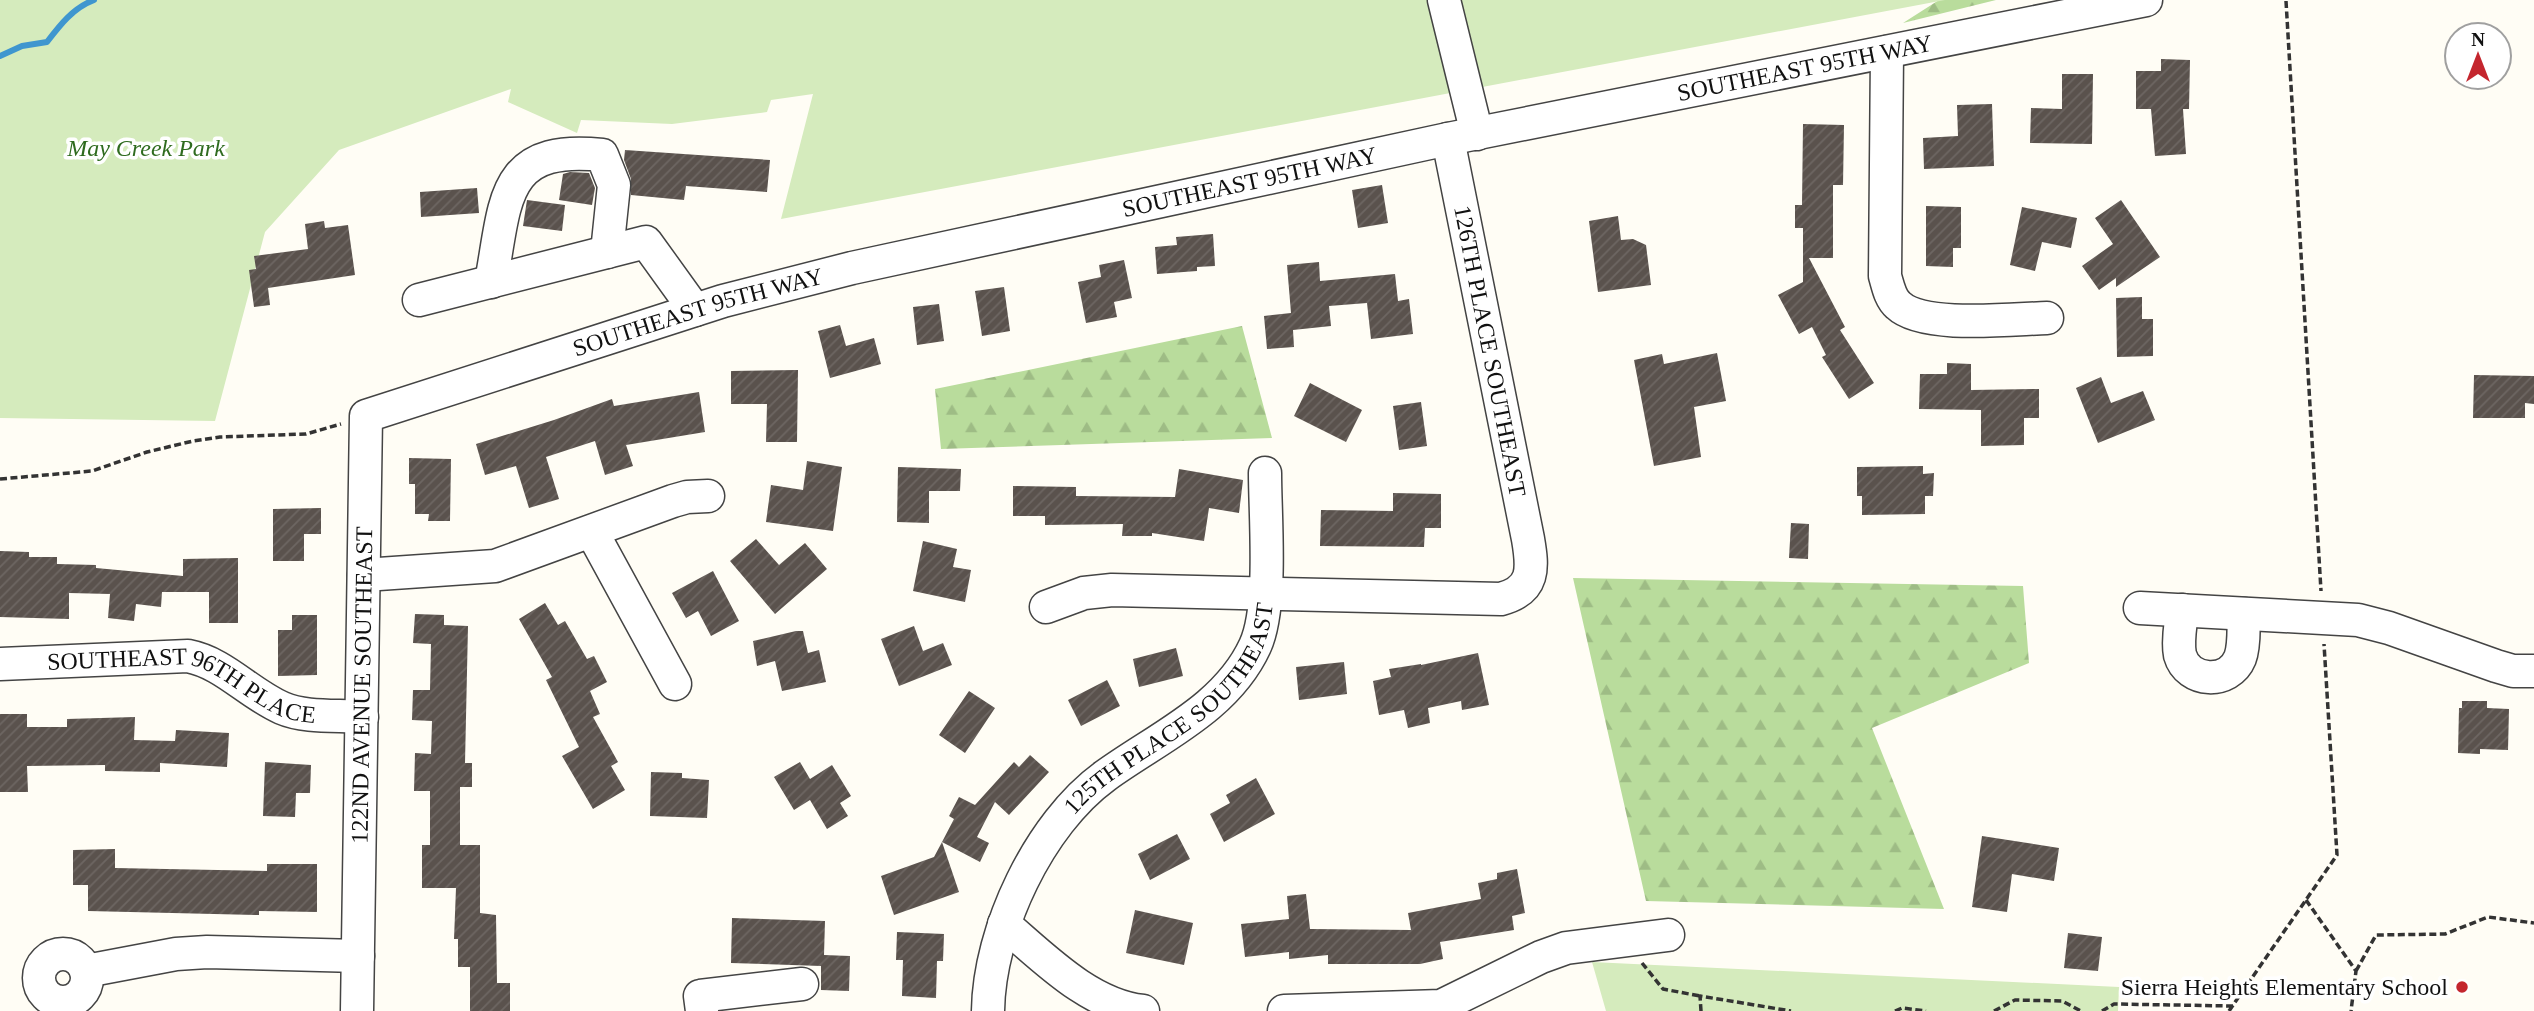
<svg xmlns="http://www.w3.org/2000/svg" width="2534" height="1011" font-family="Georgia,serif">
<defs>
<pattern id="forest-firs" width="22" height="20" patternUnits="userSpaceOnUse" patternTransform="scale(1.75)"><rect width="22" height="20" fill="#b9dc9c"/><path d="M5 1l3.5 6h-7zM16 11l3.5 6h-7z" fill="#9ebc85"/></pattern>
<pattern id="building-hatch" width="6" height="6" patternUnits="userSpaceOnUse" patternTransform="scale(1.75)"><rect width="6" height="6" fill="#5a524d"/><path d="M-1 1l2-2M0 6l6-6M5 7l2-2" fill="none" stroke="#6d6662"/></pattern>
</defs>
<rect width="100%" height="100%" fill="#fffdf5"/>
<path fill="url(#forest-firs)" d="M1939,0H1996L1903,23Z
M1242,326L1272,438L941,449L935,389Z
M1573,578L2023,586L2029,663L1872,728L1944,909L1646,901Z"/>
<path fill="#d5ebbd" d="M0,0H1945L781,219L813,94L771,100L767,112L672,124L581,120L577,133L508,102L511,89L339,150L265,232L215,421L0,418Z
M1592,962L2119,987L2118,1011H1606Z"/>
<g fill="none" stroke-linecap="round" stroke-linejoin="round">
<path stroke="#3f96cf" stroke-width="6" d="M0,56L22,46L47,42C60,25 73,8 94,0"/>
</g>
<path fill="url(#building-hatch)" d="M2161,59L2190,60L2189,109H2183L2186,154L2155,156L2151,109H2136V71H2161Z
M2062,74H2093L2092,144L2030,143L2031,108L2062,109Z
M1992,104L1994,166L1924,169L1923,138L1958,136L1957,105Z
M1803,124L1844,125L1843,185H1833V258H1809L1845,327L1840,330L1874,383L1849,399L1822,357L1826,355L1812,327L1799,334L1778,295L1803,282V228H1795V205H1802Z
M625,150L770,160L767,192L686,186L684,200L631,195V179L624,160Z
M570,172L589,173L595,188L592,205L559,200L563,174Z
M1382,185L1388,223L1358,228L1352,190Z
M477,188L479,213L421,217L420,192Z
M527,200L565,205L562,231L523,226Z
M2121,200L2160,257L2116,287V278L2099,290L2082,266L2113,244L2095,218Z
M1926,206L1961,207V248H1953V267L1926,266Z
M2022,207L2077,218L2071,248L2042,242L2035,271L2010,265Z
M1618,216L1621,240L1633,239L1646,245L1651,285L1598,292L1589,221Z
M324,221L325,228L348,225L355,275L268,288L270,305L254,307L249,270L256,269L254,256L308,249L305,224Z
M1213,234L1215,266L1197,267V271L1157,274L1155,247L1177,245L1176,237Z
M1124,260L1132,298L1114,302L1117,317L1086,323L1078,282L1101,277L1099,265Z
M1319,262L1320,281L1395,274L1398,301L1409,299L1413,334L1371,339L1367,303L1329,306L1331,326L1293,330L1294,347L1267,349L1264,316L1291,313L1287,265Z
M1004,287L1010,331L982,336L975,291Z
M2142,297V319H2153V356L2117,357L2116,298Z
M939,304L944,341L917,345L913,307Z
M840,325L846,346L874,338L881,364L830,378L818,331Z
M1717,353L1726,401L1694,407L1701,457L1654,466L1634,360L1662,354L1664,364Z
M1947,363L1971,364V390L2039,389V418H2024V445L1981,446V410L1919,409L1920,374H1947Z
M798,370L797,442H766L767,404H731V371Z
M2474,375L2534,376V404L2525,403V418H2473Z
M2101,377L2111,403L2143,391L2155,420L2098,443L2076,388Z
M1310,383L1362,410L1346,442L1294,416Z
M699,392L705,432L626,445L633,466L605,475L595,441L546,457L559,499L529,508L516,466L485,475L476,444L554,420L612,399L614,406Z
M1421,402L1427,446L1399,450L1393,406Z
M409,458L451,459L450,521H428L429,514H415V484H409Z
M807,461L842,467L833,531L766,522L771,485L803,490Z
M1923,466V474L1934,473L1933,496H1925V514L1862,515V496H1857V467Z
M898,467L961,469L960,491H929V523L897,522Z
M1179,469L1243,480L1239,513L1209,508L1204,541L1152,533V536H1122L1123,524L1045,525V516H1013V486L1076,487V496L1175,497Z
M1393,493L1441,494V528H1425L1424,547L1320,546L1321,510L1393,511Z
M321,508V534H304V561H273V509Z
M1791,523L1809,524L1808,559L1789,558Z
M756,539L779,565L805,543L827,569L775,614L730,561Z
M923,541L957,549L953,567L971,570L965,602L913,591Z
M0,551L29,552V557H57V564L96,565V568L183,576V559L238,558V623H209V592H162L161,607L136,604L134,621L108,618L110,594L69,593V619L0,617Z
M713,571L739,621L711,636L698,611L686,618L672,593Z
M545,603L558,625L565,621L587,659L594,656L607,682L590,691L600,714L593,717L618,762L611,766L625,790L593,809L562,756L579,747L546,680L552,677L519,619Z
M415,614L444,615V625L468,626L465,763H472V787H460V845H480V913L496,915L497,983H510V1011H470V967H458V939H454L456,888H422V845H430V791H414L415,753L431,754L432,721L412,720L413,690H430L431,644L413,643Z
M292,615H317V675L278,676V630H292Z
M914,626L923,651L943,643L952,665L899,686L881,639Z
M796,631H803L808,653L819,650L826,682L782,691L775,661L757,666L753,641Z
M1176,648L1183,676L1139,687L1133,659Z
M1478,653L1489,705L1462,710L1461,701L1428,708L1430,723L1408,728L1404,710L1379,715L1373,681L1391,677L1389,669L1421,664V665Z
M1344,662L1347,694L1299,700L1296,667Z
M1107,680L1120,706L1081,726L1068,700Z
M969,691L995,708L965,753L939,735Z
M2462,701H2487V708L2509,709L2508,750L2480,749V754L2458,753L2459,708H2462Z
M0,714H27V727H67V719L135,717L134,740L175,741L176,730L229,733L227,767L160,763V772L105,771V765L27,766L28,792H0Z
M1030,755L1049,772L1009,815L995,802L977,837L989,843L980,862L942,842L954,819L949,816L959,797L975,805L1014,762L1019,767Z
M265,762L311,765L310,793H296L295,817L263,816Z
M800,762L810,779L832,765L851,796L840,803L848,816L827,829L810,800L794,810L774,777Z
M651,772L682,773V778L709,780L707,818L650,816Z
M1256,778L1275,814L1224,842L1210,814L1230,803L1226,795Z
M1177,834L1190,859L1150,880L1138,854Z
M1982,836L2059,848L2054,881L2012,874L2007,912L1972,907Z
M942,842L959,892L894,915L881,876L934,857Z
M115,849V868L267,871V864H317V912L259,911V915L88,911V885H73V850Z
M1517,869L1525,913L1512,916L1514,930L1440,942L1443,959L1420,964H1328V955L1289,959V952L1245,957L1241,924L1289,919L1287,896L1306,894L1310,929L1411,930L1408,913L1481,899L1478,883L1497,879V873Z
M1135,910L1193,923L1184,965L1126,953Z
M732,918L825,921L824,955L850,956L849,991L821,990V966L731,963Z
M897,932L944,934L943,961H937L936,998L902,996L903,960H896Z
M2068,933L2102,937L2098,971L2064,968Z"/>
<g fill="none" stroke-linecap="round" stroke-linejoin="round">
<g stroke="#444" stroke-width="35">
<g id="minor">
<path d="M1444,0L1477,134"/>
<path d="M1887,52L1885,276C1888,286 1890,298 1898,305C1923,329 2011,319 2047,318"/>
<path d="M491,282C506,202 500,144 602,155L614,185L607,252"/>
<path d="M419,300L646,242L695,310"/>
<path d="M592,532L675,684"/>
<path d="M364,575L495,566L673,501L687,497L708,496"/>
<path d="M1046,607L1084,593L1112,590L1501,599C1535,590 1533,568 1528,539L1448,139"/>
<path d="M2140,608L2358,620L2389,628L2496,666L2513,671H2534"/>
<path d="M2182,610C2181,624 2177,641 2180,655C2188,683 2229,685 2240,658C2245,645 2243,627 2244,614"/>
<path id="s1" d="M0,664L188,656C224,663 248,693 282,708C305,718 337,715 362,717"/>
<path d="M1004,924C1044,958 1089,1005 1143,1011"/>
<circle cx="63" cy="978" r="24"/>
<path d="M86,971L176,954L207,952L358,956"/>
<path id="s2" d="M357,1011L366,416L723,301L852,268L1448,139L2146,0"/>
<path d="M702,1011L700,996L802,984"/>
<path id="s3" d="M988,1011C989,930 1039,824 1105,776C1157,738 1226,709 1255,646C1273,607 1265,518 1265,473"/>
<path d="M1284,1011L1441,1006L1541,957L1566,948L1668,935"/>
</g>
</g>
<path stroke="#333" stroke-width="3.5" stroke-dasharray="7 3.5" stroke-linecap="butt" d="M2286,1L2321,591
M0,479L92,471L147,452L193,441L220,437L306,434L341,424
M2306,900L2356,971L2351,1011
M1642,963L1663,989L1700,996
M2356,971L2376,935L2445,934L2488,917L2534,923
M1701,1011L1700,996L1791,1011
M1895,1011L1902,1008L1926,1011
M1994,1011L2015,1000L2062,1001L2081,1011
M2102,1011L2114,1004L2233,1006
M2229,1011L2337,855L2324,644"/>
<use href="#minor" stroke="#fff" stroke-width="32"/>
</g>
<circle fill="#c4262e" stroke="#fff" stroke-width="2.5" cx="2462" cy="987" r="7"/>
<g text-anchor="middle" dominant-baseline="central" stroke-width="7" stroke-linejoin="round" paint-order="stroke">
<g font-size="24" fill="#111" stroke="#fff">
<text stroke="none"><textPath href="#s2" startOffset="2077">SOUTHEAST 95TH WAY</textPath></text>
<text stroke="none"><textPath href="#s2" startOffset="1510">SOUTHEAST 95TH WAY</textPath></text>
<text stroke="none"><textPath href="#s2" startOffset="943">SOUTHEAST 95TH WAY</textPath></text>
<text transform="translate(1490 351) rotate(79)">126TH PLACE SOUTHEAST</text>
<text stroke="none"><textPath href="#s2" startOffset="326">122ND AVENUE SOUTHEAST</textPath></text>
<text stroke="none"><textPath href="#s1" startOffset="189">SOUTHEAST 96TH PLACE</textPath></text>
<text stroke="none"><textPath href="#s3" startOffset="368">125TH PLACE SOUTHEAST</textPath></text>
</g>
<g font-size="24" font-style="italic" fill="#2f6b1f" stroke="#fff">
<text x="146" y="148">May Creek Park</text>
</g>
<g font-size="24" fill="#111" stroke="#fff" text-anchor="end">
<text x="2448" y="987">Sierra Heights Elementary School</text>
</g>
</g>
<g transform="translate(2478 56)"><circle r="33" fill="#ffffff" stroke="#a0a0a0" stroke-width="2"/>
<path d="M0-5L12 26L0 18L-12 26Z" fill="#c4262e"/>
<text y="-10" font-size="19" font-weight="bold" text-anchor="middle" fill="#111111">N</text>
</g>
</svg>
